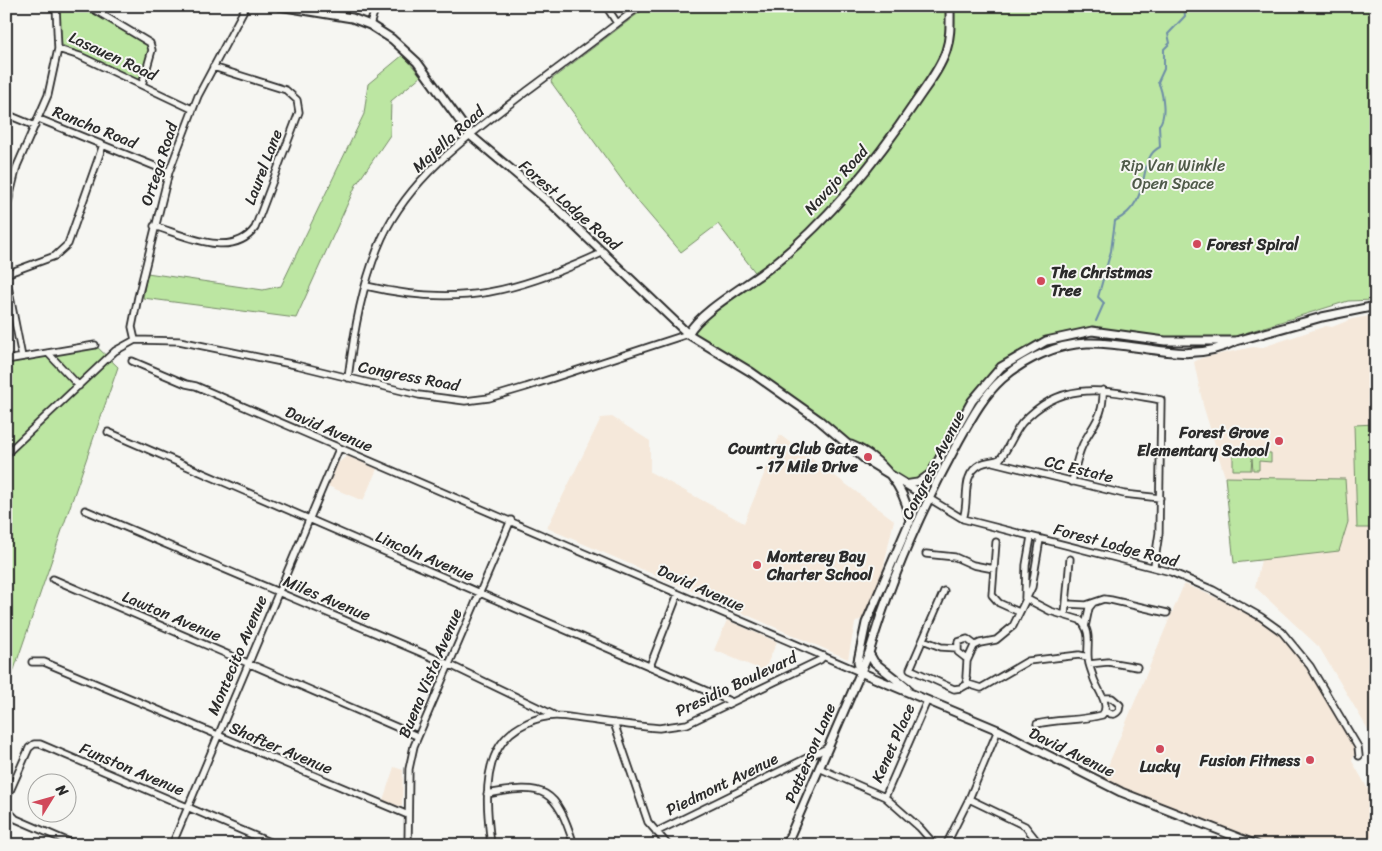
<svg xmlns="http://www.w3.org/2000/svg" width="1382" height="851" font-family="Sriracha,sans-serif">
<rect width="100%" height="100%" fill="#f6f6f2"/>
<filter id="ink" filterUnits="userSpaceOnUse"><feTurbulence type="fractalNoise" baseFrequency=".02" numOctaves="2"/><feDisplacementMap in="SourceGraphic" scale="10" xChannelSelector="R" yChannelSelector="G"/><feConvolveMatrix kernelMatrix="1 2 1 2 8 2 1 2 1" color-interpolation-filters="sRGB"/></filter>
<g filter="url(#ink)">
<path fill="#f5e8da" d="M1376,315V743L1319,647L1255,587L1261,560L1234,563L1225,477L1203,405L1194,362L1201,358L1253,347L1260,348L1326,326L1332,327L1352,319Z
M612,417L650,441V472L744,523L780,435L894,520L876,601L871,612L855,623L848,659L547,528L601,418Z
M347,456L377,469L363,501L328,486L338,463Z
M1184,584L1241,608L1283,636L1313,675L1356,750L1352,761L1368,789L1376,793V845H1271L1102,780Z
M727,620L777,642L764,671L714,650Z
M394,767L403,770L402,805L399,806L383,800Z"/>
<path fill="#bce6a2" stroke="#748866" d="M57,6H83L146,42L149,50L142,80H138L60,44Z
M648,6H1376V300L1348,301L1235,336L1191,341L1102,332L1077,334L1023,352L986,383L928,475L910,484L846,443L819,420L688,334L692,326L758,276L718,224L681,252L635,198L551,82L552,79Z
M403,55L421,76L391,101L390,135L356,185L296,318L143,298L147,273L263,290L281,286L364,114L368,84Z
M95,345L118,367L6,693V360Z
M1376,424V528H1357L1354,425Z
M1233,452L1271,453V462L1259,461V470H1253L1252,458L1251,470H1233Z
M1225,477L1345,479L1348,522L1339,551L1234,563Z"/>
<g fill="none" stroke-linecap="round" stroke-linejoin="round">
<path stroke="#6e8ea7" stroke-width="2" d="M1096,321L1104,303L1098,297L1111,251L1115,221C1155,201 1135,159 1160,147L1159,125C1167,117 1163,92 1158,82L1164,69V49L1170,43L1168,34L1185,16L1184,6"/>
<g stroke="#2b2b2b" stroke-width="9">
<path id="minor" d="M56,6L58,49L80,56L192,109
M88,6L150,43L152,50L142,85
M606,6L617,23
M370,25L376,6
M6,114L35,126
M39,119L169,172
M6,211L17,166L48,95L58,49
M154,226C184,235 232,260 255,228L299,112L297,100L286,90L213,67
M6,274L55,256L68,244L103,145
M6,276L22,357
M366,286C459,308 519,292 604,252
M135,340L132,327L138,297L169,172L198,96L246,6
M48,353L79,386
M6,360L95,345
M132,361L186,384L196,386L860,672
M348,378C354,331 362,283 382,238C411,175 473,132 527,91C565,63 602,35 640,6
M108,432L732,702
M6,454L115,351L135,340L179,341L296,365L419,395L465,401L489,398L526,387L688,334
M993,462L1124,494L1160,498
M1072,482C1075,469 1077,456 1083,444C1094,423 1104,416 1103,390
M905,484L918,482L929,474
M922,494L963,519L1171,572L1213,590L1261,617L1282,632L1310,666L1358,747L1359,756
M85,510L448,664L556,716
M963,519C970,500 960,475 981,464C987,461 993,462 1000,459C1009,448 1013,434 1022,423C1063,377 1108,391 1161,400L1159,533L1154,566
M996,542L992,595L999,603L1019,612
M926,554L955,557L973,565L994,569
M53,579L417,736
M944,591L910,669L954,689L961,688L968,684L981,688L1028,661L1079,655L1088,657
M1025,598L1050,611L1080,620C1092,632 1087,643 1088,657C1088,663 1091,670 1093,676C1095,687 1112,705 1102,715C1080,721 1059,719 1037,724
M1025,598L1026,565L1031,537
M1067,604L1086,605L1104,599L1111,600L1167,613
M1065,615L1070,559
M1085,627L1089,608L1093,603
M923,640L941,647L957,648
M967,659L958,652V642L967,639L975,645
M32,662H44L408,815
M1089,664L1108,662L1137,667
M650,666L678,594
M968,684L966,677L967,661L974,646L980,643L996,640L1013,626L1032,587L1040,539
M1103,698H1112L1120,705L1119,710C1115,716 1110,715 1105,710
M614,723L648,822L668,845
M819,768L885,797L920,828L935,845
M487,794C545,783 556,788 574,845
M885,797L927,701
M969,799L1025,826L1037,841
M6,800L29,748L34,744H40L276,845
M6,809L16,819L76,845
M656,832L827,748
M172,845L339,449
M408,845L409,769L414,746L511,520
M491,845C486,801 479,744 527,723C535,719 547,716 556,716C567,716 579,719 591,720C613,723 636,726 659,728L687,724L820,660L824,656
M946,845L969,799L998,730"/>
</g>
<g stroke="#2b2b2b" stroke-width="11">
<path id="tertiary" d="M279,6L352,18L370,25L392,39L417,62L470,135L552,204L688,334L751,372L819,420L866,460L922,494
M688,334C701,310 750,284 773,265C829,220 877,160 917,100C927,85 940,69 946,51C951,36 950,22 950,6
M851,445C881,457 907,489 910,522
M869,653L874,662L907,688
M860,672L858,661L866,623L928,479L972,401L1001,367L1046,341L1092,331L1165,341H1236L1322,317L1376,306
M860,672L998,730L1121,792L1257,845
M786,845L869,653C890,581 921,510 957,444C970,421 982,397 1002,379C1024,359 1057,344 1087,343C1138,341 1187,367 1236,341"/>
</g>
<use href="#minor" stroke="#f6f6f2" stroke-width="5.5"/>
<use href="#tertiary" stroke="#f6f6f2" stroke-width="7"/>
</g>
</g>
<g fill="#d1495b" stroke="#f6f6f2" stroke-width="2">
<circle cx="1197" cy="244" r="5"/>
<circle cx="1041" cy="281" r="5"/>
<circle cx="1279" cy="441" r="5"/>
<circle cx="868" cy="457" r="5"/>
<circle cx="757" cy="565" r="5"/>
<circle cx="1160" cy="749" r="5"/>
<circle cx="1310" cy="760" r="5"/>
</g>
<g text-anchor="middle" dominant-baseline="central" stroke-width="4" stroke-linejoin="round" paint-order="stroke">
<g font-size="16" fill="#2b2b2b" stroke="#f6f6f2">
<text transform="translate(113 56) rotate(25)">Lasauen Road</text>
<text transform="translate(95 127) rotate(22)">Rancho Road</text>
<text transform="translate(448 139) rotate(-42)">Majella Road</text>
<text transform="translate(159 164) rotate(-72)">Ortega Road</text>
<text transform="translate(263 167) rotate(-69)">Laurel Lane</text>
<text transform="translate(836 180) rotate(-48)">Navajo Road</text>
<text transform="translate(570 205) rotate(41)">Forest Lodge Road</text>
<text transform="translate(409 376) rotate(11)">Congress Road</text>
<text transform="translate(329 429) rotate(23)">David Avenue</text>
<text transform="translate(933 465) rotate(-63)">Congress Avenue</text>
<text transform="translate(1079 469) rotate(14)">CC Estate</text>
<text transform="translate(1116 545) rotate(15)">Forest Lodge Road</text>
<text transform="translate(425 556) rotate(23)">Lincoln Avenue</text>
<text transform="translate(701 588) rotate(24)">David Avenue</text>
<text transform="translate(327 598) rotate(23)">Miles Avenue</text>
<text transform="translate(172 616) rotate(23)">Lawton Avenue</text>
<text transform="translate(237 655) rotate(-67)">Montecito Avenue</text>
<text transform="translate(430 673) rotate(-67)">Buena Vista Avenue</text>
<text transform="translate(736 684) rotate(-25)">Presidio Boulevard</text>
<text transform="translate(893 743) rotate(-66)">Kenet Place</text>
<text transform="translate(281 748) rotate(23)">Shafter Avenue</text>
<text transform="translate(1072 752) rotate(26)">David Avenue</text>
<text transform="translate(810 753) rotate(-67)">Patterson Lane</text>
<text transform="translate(132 769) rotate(23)">Funston Avenue</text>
<text transform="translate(722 784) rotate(-26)">Piedmont Avenue</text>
</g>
<g font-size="16" fill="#4f5a49" stroke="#f6f6f2">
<text x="1173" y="165">Rip Van Winkle<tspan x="1173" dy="18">Open Space</tspan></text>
</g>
<g font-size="16" font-weight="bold" fill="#2b2b2b" stroke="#f6f6f2" text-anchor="start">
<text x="1207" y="244">Forest Spiral</text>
<text x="1051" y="272">The Christmas<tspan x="1051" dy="18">Tree</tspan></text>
<text x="1269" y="432" text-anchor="end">Forest Grove<tspan x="1269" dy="18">Elementary School</tspan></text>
<text x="858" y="448" text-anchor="end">Country Club Gate<tspan x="858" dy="18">- 17 Mile Drive</tspan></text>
<text x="767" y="556">Monterey Bay<tspan x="767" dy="18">Charter School</tspan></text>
<text x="1300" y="760" text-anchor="end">Fusion Fitness</text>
<text x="1160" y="766" text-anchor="middle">Lucky</text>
</g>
</g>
<rect width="1382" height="851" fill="none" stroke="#f6f6f2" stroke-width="25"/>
<rect x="12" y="12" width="1357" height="826" fill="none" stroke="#2b2b2b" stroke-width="2" filter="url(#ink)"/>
<g transform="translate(52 798) rotate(53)"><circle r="24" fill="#f6f6f2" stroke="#a5a5a2"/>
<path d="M0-4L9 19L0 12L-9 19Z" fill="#d1495b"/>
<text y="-8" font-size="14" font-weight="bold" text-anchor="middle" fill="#2b2b2b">N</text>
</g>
</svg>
